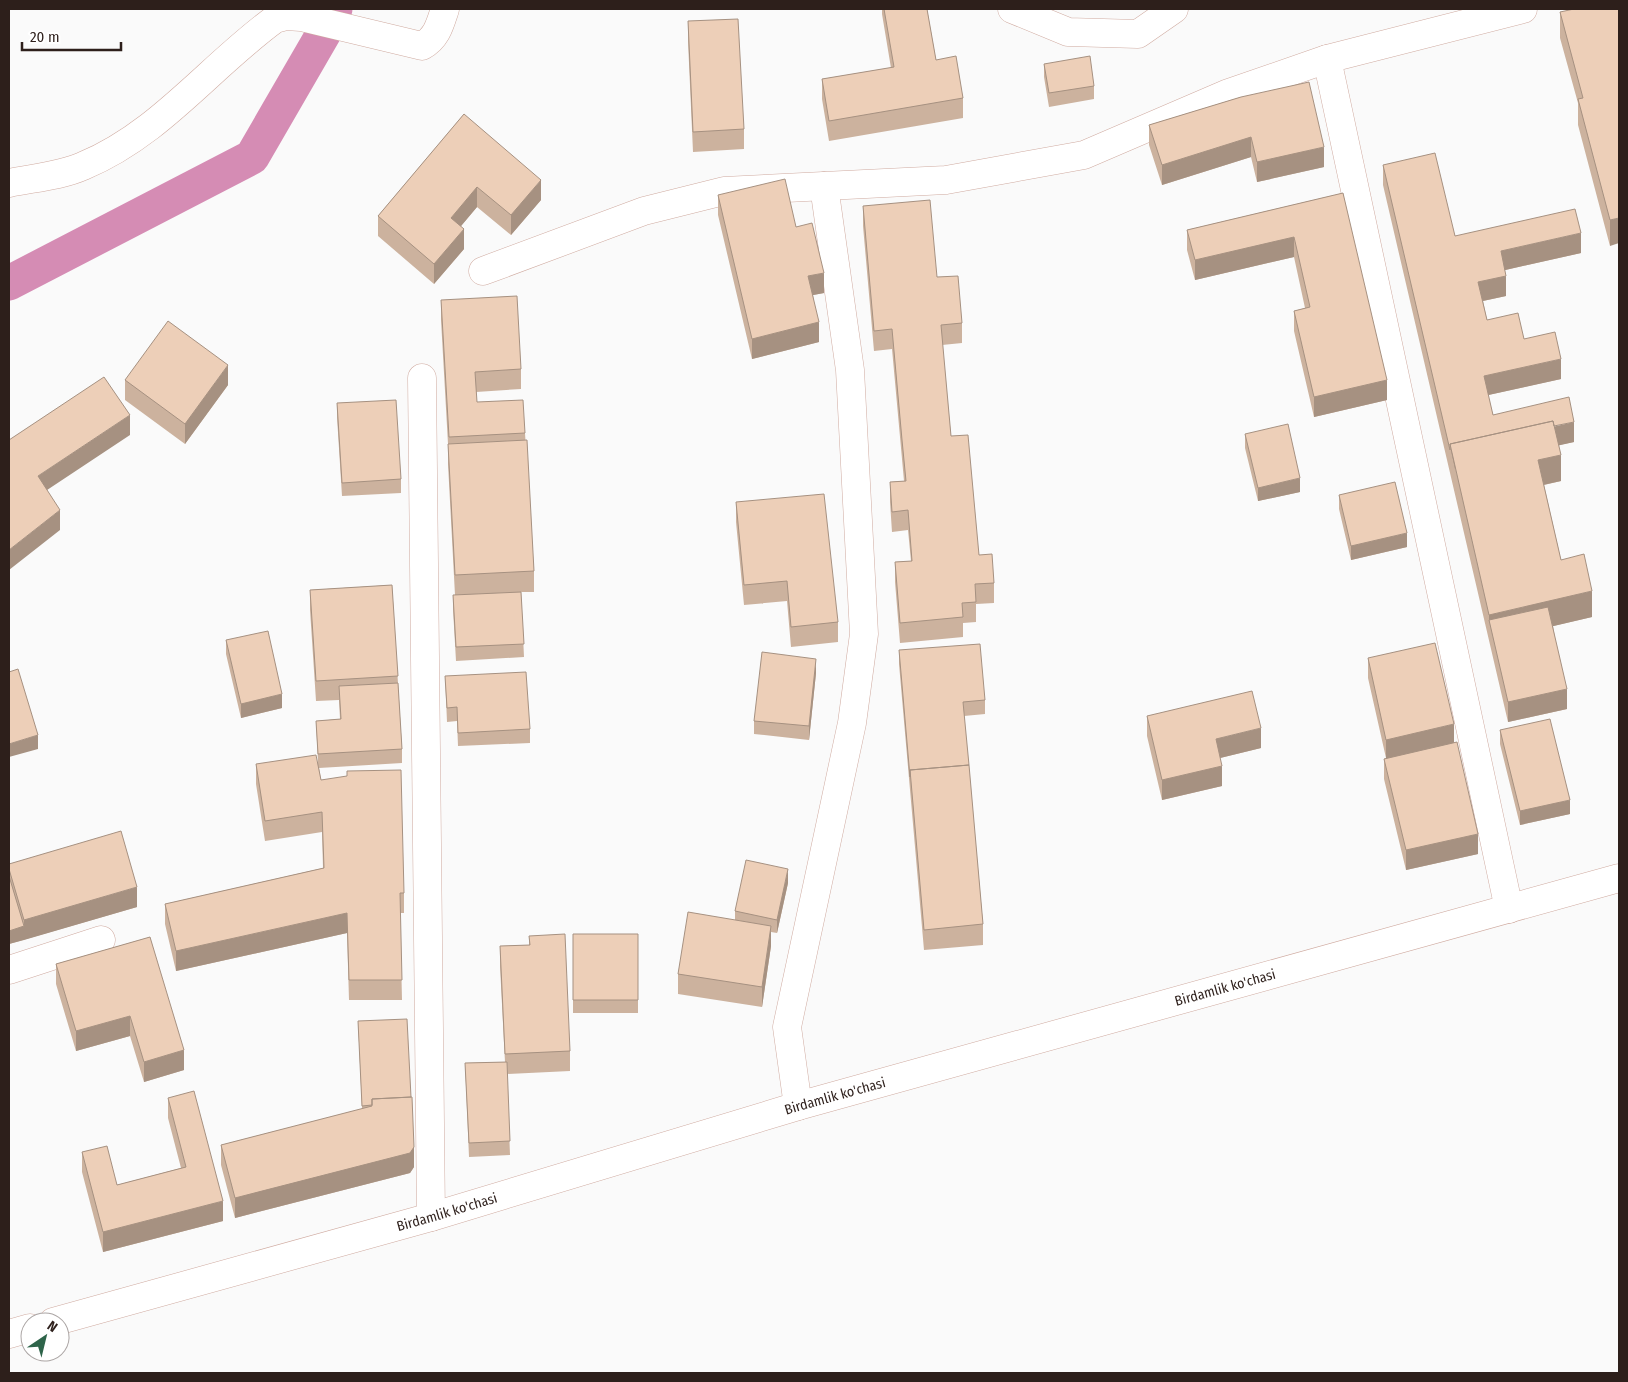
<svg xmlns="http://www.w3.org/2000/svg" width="1628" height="1382" font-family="'Fira Sans Condensed',sans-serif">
<rect width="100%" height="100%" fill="#fafafa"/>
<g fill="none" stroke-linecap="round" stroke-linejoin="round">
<path stroke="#d58cb4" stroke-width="35" d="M9,283L252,157L329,24L335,9"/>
<g stroke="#d0aba1" stroke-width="29">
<g id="minor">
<path d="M1012,9L1068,32L1138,34L1174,9"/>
<path d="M9,183C32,178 61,176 83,166C160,134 209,67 275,19L286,16L301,17L422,46C437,38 440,24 445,9"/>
<path d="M483,271L644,211L724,191L946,180L1084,155L1226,94L1327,59"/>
<path d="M422,378L431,1217"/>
<path d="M1509,909L1327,59L1523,9"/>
<path d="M9,970L101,940"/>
<path d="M798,1106L787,1027L852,723L864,634L850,370L824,186"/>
<path id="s1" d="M53,1322L431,1217L798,1106L1619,878"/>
<path d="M9,1334L30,1328"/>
</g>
</g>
<use href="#minor" stroke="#fff" stroke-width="28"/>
</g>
<path fill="#ccb29e" d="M882,9H927L936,60L963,98V118L829,141L822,99V79L891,68L882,14Z
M1619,9L1610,246L1578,125V103L1560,38V12Z
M688,21L744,129V149L693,152L688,41Z
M1044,64L1094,86V99L1049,107L1044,77Z
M1241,97L1324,167L1257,182L1251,157L1162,185L1149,145V125Z
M464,114L541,200L511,235L477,207L461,226L464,249L434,284L378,236V216Z
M1383,165L1455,236L1581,253L1505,270L1506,296L1483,301L1487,320L1524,339L1561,379L1488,395L1493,415L1574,442L1559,445L1561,481L1544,485L1561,560L1592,617L1553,626L1567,709L1508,722L1383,185Z
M1343,193L1387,400L1314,417L1294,331V311L1305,308L1294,257L1195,280L1187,250V230Z
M718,195L796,227L824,293L813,295L819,342L752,359L718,215Z
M863,206L937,277L962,323V343L942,345L951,436L979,555L994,583V603L976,604V622L963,623V637L900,643L895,582V562L911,561L908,530L892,532L890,502V482L904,481L892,349L874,351L863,226Z
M441,300L521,369V389L476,392L477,402L525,433L534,571V592H521L524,657L456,661L453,609V595H455L448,464V444L441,320Z
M125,380L228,385L185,444L125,400Z
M337,403L401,479V493L342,496L337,417Z
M1245,434L1300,492L1258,501L1245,448Z
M1339,495L1407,547L1351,560L1339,509Z
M736,502L838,622V642L791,647L787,601L744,605L736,522Z
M392,585L402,749V763L319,768L321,780L404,893V913H400L402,1000H349L347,933L176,971L165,924V904L323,868L322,832L265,841L256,784V764L318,763L316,721L340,719L339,700L316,701L310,610V590Z
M226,640L282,708L241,718L226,654Z
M899,650L985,700V714L964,716L983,924V945L924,950L899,664Z
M1368,658L1454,743L1478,854L1406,870L1384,779V759L1386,758L1368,678Z
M816,673L809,740L754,734V721Z
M445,676L530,729V743L458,746L457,721L447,722Z
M1147,716L1261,748L1220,758L1222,786L1162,800L1147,736Z
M1500,730L1570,814L1520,825L1500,744Z
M9,864L137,907L9,944Z
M788,883L777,933L771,932V946L762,1007L678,994V974L735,920V911Z
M573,934H638V1013H573Z
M529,936L570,1051V1071L507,1074L510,1155L469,1157L465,1063L505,1062L500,966V946L529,945Z
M150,937L184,1070L144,1082L130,1036L76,1051L56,984V964Z
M358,1021L414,1167L410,1173L235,1218L221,1165V1145L362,1109Z
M168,1098L223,1221L103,1252L82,1172V1152L117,1185L181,1168L168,1118Z"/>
<path fill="#a69181" d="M1251,137V157L1162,185V165Z
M1324,147V167L1257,182V162Z
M541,180V200L511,235V215Z
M477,187V207L451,238V218Z
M1619,218V243L1610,246V220Z
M464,229V249L434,284V264Z
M1581,233V253L1501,271V251Z
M1294,237V257L1195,280V260Z
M824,273V293L808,296V276Z
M1506,276V296L1478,302V282Z
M819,322V342L752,359V339Z
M1561,359V379L1484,396V376Z
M228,365V385L185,444V424Z
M1387,380V400L1314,417V397Z
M130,415V435L38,496V476Z
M1574,422V442L1455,469L1451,450Z
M1561,455V481L1538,486V460Z
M1300,478V492L1258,501V488Z
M60,510V530L9,570V550Z
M1407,533V547L1351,560V546Z
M1592,591V617L1494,640L1489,620V615Z
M816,659V673L809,740V726Z
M1567,689V709L1508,722V702Z
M282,694V708L241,718V704Z
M1454,724V744L1386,760V740Z
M1261,728V748L1216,759V739Z
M38,735V749L9,757V744Z
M1222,766V786L1162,800V780Z
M1570,800V814L1520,825V811Z
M1478,834V854L1406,870V850Z
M788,869V883L777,933V920Z
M137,887V907L24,940V920Z
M347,913V933L176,971V951Z
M24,926V940L9,944V931Z
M771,926V946L762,1007V987Z
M130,1016V1036L76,1051V1031Z
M184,1050V1070L144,1082V1062Z
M414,1147V1167L410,1173L235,1218V1198Z
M223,1201V1221L103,1252V1232Z"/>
<path fill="#edcfb8" stroke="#a69181" d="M884,9H927L936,60L956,56L963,98L829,121L822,79L894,67Z
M1574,9H1619V218L1610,220L1578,99L1583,98L1560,12Z
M738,19L744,129L693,132L688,21Z
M1090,56L1094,86L1049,93L1044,64Z
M1309,82L1324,147L1257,162L1251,137L1162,165L1149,125L1241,97Z
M464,114L541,180L511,215L477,187L451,218L464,229L434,264L378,216Z
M1435,153L1455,236L1575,209L1581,233L1501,251L1506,276L1478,282L1487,320L1518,313L1524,339L1555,332L1561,359L1484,376L1493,415L1569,397L1574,422L1554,426L1553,421L1450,444V450L1383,165Z
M785,179L796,227L812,223L824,273L808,276L819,322L752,339L718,195Z
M1343,193L1387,380L1314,397L1294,311L1310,307L1294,237L1195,260L1187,230Z
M930,200L937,277L958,276L962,323L941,325L951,436L968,435L979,555L992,554L994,583L975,584L976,602L962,603L963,617L900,623L895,562L912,561L908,510L892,512L890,482L906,481L902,440L892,329L874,331L863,206Z
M517,296L521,369L475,372L477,402L523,400L525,433L449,437L441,300Z
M168,321L228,365L185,424L125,380Z
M104,377L130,415L38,476L60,510L9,550V440Z
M396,400L401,479L342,483L337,403Z
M1553,421L1561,455L1538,460L1561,560L1584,554L1592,591L1489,615L1450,444Z
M1288,424L1300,478L1258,488L1245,434Z
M527,440L534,571L455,575L448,444Z
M1395,482L1407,533L1351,546L1339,495Z
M824,494L838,622L791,627L787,581L744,585L736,502Z
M392,585L398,676L316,681L310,590Z
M521,592L524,644L456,647L453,595Z
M1548,607L1567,689L1508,702L1489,620Z
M268,631L282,694L241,704L226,640Z
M1435,643L1454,724L1386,740L1368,658Z
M980,644L985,700L963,702L969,765L910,770V777L899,650Z
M762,652L816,659L809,726L754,721Z
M18,669L38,735L9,744V672Z
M526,672L530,729L458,733L457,707L447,708L445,676Z
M398,683L402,749L318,754L316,721L341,719L339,686Z
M1252,691L1261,728L1216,739L1222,766L1162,780L1147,716Z
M1550,719L1570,800L1520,811L1500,730Z
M1457,742L1478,834L1406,850L1384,759Z
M316,755L321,780L347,776V771L401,770L404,893H400L402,980H349L347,913L176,951L165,904L324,868L322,812L265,821L256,764Z
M969,765L983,924L924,930L910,770Z
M121,831L137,887L24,920L9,869V864Z
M746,860L788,869L777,920L735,911Z
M9,876L24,926L9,931Z
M688,912L771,926L762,987L678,974Z
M565,934L570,1051L505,1054L500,946L530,945L529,936Z
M573,934H638V1000H573Z
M150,937L184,1050L144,1062L130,1016L76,1031L56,964Z
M407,1019L411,1097L372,1099V1105L362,1106L358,1021Z
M507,1062L510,1141L469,1143L465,1063Z
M194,1091L223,1201L103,1232L82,1152L107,1146L117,1185L186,1167L168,1098Z
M412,1097L414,1147L410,1153L235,1198L221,1145L372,1106V1099Z"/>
<g text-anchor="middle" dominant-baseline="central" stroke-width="4" stroke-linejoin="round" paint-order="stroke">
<g font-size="14" fill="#2d1f1b" stroke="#fff">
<text stroke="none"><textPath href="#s1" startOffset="1219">Birdamlik ko'chasi</textPath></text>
<text stroke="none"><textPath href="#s1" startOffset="814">Birdamlik ko'chasi</textPath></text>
<text stroke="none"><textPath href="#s1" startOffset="409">Birdamlik ko'chasi</textPath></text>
</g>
</g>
<rect width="1628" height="1382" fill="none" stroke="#2d1f1b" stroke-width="20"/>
<g transform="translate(45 1337) rotate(35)"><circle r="24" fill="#ffffff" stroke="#aba5a4"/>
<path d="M0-4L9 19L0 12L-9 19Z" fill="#2e644a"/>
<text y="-8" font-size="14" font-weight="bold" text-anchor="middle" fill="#2d1f1b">N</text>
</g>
<path d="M22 42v8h99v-8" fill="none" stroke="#2d1f1b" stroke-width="2.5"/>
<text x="30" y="42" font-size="15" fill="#2d1f1b" stroke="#ffffff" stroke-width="4" paint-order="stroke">20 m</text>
</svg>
